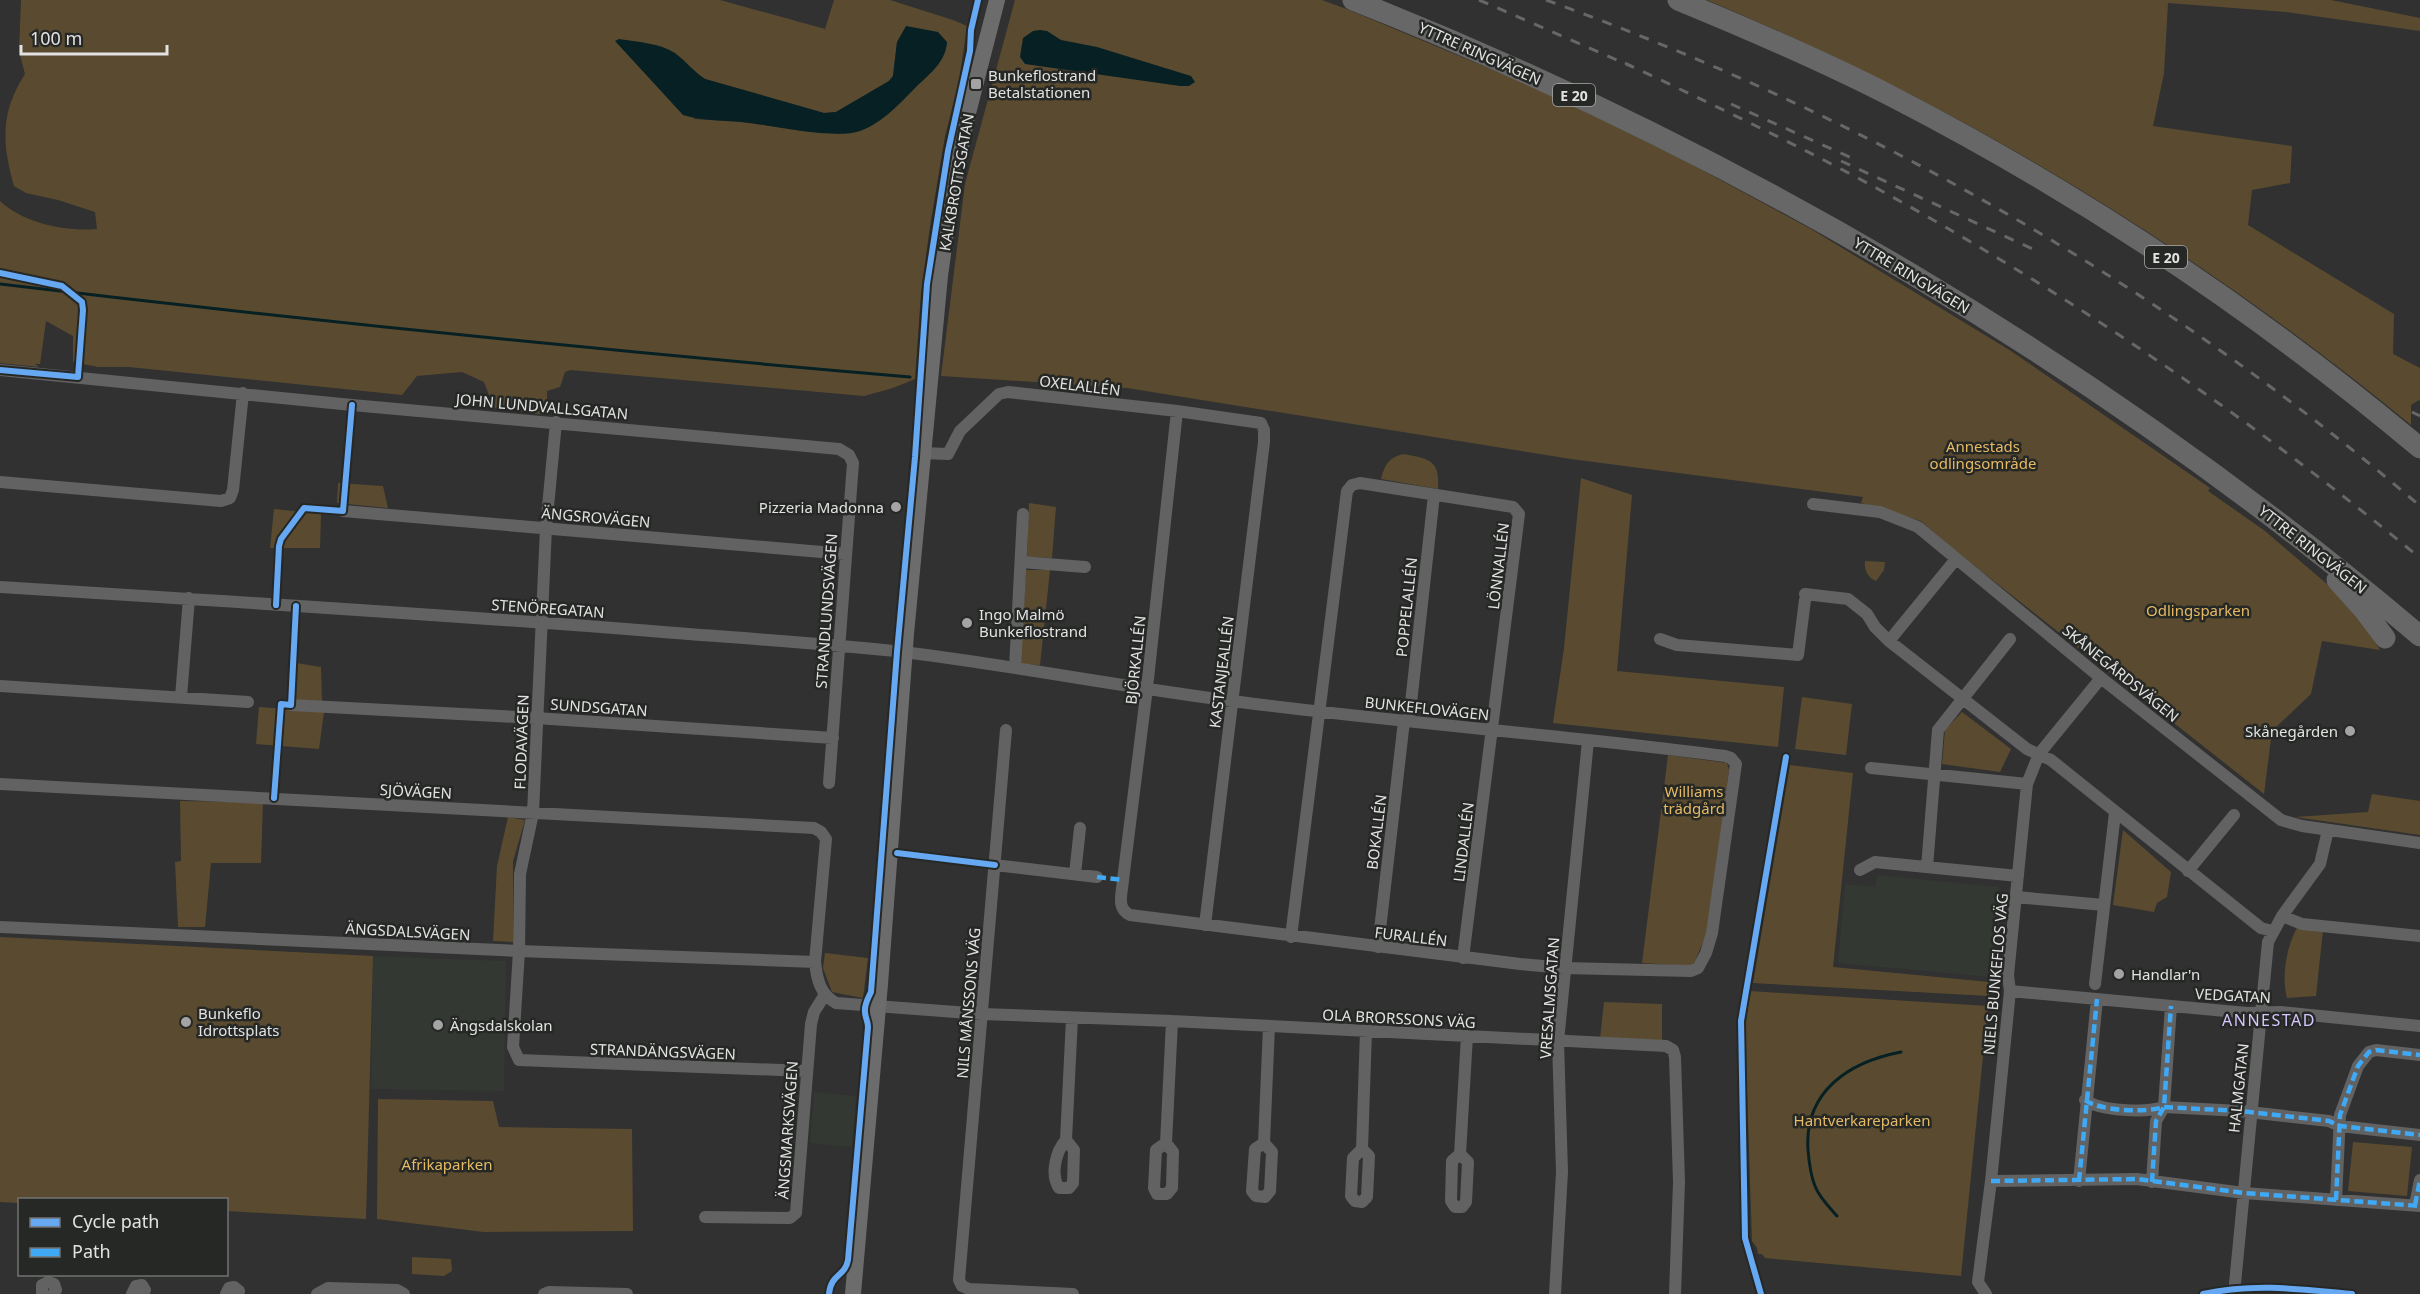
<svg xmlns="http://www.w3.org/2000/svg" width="2420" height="1294" font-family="'Noto Sans',sans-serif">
<rect width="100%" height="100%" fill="#313131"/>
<path fill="#333832" d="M1877,875L1999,887L1991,977L1838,963L1845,884L1875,887Z
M373,956L506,961L504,1091L371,1089Z
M814,1092L856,1096L852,1147L810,1143Z"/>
<path fill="#5a4b30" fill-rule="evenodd" d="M21,0H720L825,29L834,0H890L953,20L967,26L959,81L945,136L930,226L921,293L915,379L893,388L864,396L571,370L565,372L560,387L547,391V415L494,408L484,382L462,372L417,376L402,395L129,367H98L73,362V336L46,321L40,364H35L39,367L0,363V201C23,223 66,232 97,229L95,212L58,200L26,193L14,186C2,143 0,113 25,74L19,51ZM897,42L939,64L839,134L740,122L694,119L676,54L692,70L705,79L824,113L836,112L889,81L893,76Z
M1015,0H1322L1349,10L1536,88L1665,150L1811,229L2011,351L2210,488L2208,491L2265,531L2334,590L2361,619L2380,650L2322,641L2311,694L2272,731L2264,794L1953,549L1921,521L1861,503L1863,497L1571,459L1127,388L941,376L965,184Z
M1707,0H2331L2420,18V31L2286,12L2168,3L2164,73L2153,126L2292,146L2290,183L2252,190L2248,225L2394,314L2393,354L2420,368V402L2419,400L2411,405V425C2250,293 2075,177 1888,83C1829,53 1768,26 1707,0Z
M1403,454C1429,459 1440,459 1438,489L1381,479C1385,465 1388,458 1403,454Z
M1581,478L1632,495L1617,671L1784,687L1778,747L1553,723L1564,648Z
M338,483L383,486L388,508L337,503Z
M1029,503L1056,507L1052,558L1027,557Z
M274,509L321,514L320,548H270Z
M1865,561L1885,562L1884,570L1876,581C1867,577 1864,569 1865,561Z
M1026,570H1050L1040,665L1020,664Z
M296,663L321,667L322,702L295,700Z
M1802,697L1852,704L1846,755L1795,749Z
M259,707L324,712L319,749L256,744Z
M1962,712L2011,749L2000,772L1942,764L1945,730Z
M1668,755L1727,763L1729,770L1707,933L1694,963L1690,966L1642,963Z
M1790,765L1853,773L1833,967L1989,982V996L1753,983Z
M2372,794L2420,801V835L2295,817L2368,812Z
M180,801L263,802L261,863H211L205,927H178L175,862L181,861Z
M508,817L525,820L513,861V942L493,941L497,866Z
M2123,830L2171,872L2167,897L2157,903L2154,912L2113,905Z
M2298,926L2323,930L2316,996L2287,998C2281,976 2287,945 2298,926Z
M0,937L373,956L366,1219L227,1211L226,1200H20L19,1203L0,1202Z
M825,953L868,958L863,998L832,992L823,968Z
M1750,991L1988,1006L1961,1276L1765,1258L1762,1254H1758L1757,1248L1752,1241L1745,1031Z
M1604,1002L1662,1004V1042L1600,1039Z
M378,1099L493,1101L499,1127L632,1129L633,1231L484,1232L377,1219Z
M2353,1142L2412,1147L2407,1196L2348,1191Z
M412,1257L451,1259L452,1271L444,1276L412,1274Z"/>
<path fill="#062023" d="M906,26L938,32L947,42C946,61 931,73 917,86C900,103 884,122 860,131C835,140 771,125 742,122C722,120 702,121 683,115L615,41L619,39C637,42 660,43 675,53C686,61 694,72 705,79L824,113L836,112L889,81L893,76L897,42Z
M1040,30L1047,31L1061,40L1097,47L1191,76L1195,82L1189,86H1180L1025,64L1020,57L1023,38L1033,31Z"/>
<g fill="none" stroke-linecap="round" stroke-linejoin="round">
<path stroke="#062023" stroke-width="3" d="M0,284C303,320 607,351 910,377
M1837,1216C1829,1207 1819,1197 1815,1186C1810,1174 1809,1162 1808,1150C1804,1091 1849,1062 1901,1052"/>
<path stroke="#616261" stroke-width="12" d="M0,370L352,405L839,449L849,455L853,463L829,783
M556,422L546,528L533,813L520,874L519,951L513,1047L519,1060L806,1071
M923,453L948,454L960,431L999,394L1008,392L1177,411L1261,423L1264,430V442L1205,925
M0,482L221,501L230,498L233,490L243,393
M1813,504L1880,512L1918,527L2101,678L2281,820L2302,826L2420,843
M343,511L845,554
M1021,562L1085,567
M0,587C209,600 418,613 626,629C719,637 812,642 904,652C1016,666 1128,688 1240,702C1401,723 1564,735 1725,756L1731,758L1736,764L1712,933L1706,953L1698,968L1691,971L1564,968L1520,964L1130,915C1116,908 1122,894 1123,880L1147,688L1177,411
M1805,594L1848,599L1867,614L1875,627L1889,641L2027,749L2051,760L2261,928L2272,931
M1660,639L1677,645L1798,655L1805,600
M1889,641L1956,559
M1015,668L1023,514
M0,686L248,702
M181,697L189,598
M291,705L536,718L833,738
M1409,721L1434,495
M1006,730L959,1280L962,1286L969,1289L1073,1294
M1871,768L2027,784
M0,784L814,828L821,832L826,839L815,962C817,980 820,994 836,1003L982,1014L1172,1021L1666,1046L1673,1050L1675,1057L1679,1182L1675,1294
M995,865L1097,877
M1927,867L1938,730L2010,639
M1860,870L1875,862L2018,876
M2188,871L2234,815
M1075,874L1080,828
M2016,897L2104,905
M2282,916L2302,924L2420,936
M0,927L519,951L815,962
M1291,937L1347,491L1352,485L1360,483L1513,507L1519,514L1463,958
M1378,947L1404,721
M2095,984L2115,813
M2010,991L2247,1013L2280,1012L2420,1026
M2085,1100C2100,1111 2146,1113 2164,1107L2240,1111L2329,1121L2340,1126L2420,1135
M1066,1140L1074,1150L1073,1183L1069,1188H1059C1050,1174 1056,1151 1066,1140L1072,1018
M1166,1143L1173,1152L1172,1188L1167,1194H1157L1154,1188L1156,1150L1166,1143L1172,1021
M1264,1143L1272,1152L1270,1191L1265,1197L1256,1196L1252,1191L1255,1149L1264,1143L1269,1026
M1362,1149L1369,1156L1367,1197L1362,1202L1355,1201L1351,1196L1353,1158L1362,1149L1366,1031
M1460,1154L1468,1162L1466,1202L1462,1207H1455L1451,1201L1452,1161L1460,1154L1467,1036
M1991,1181L2137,1179L2244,1193L2420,1206
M2079,1181L2097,999
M2152,1182L2156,1121L2164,1107L2171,1006
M2336,1200L2340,1115L2358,1066L2369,1052L2376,1050L2420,1055
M2415,1205L2420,1180
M705,1217L790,1218L796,1213L811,1024L814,1012L824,996
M42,1294V1285L48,1282L54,1284L56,1290L53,1294
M132,1294L136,1286L142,1285L145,1290L143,1294
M226,1294L229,1288L234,1287L239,1291L238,1294
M317,1294L328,1288L397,1290L404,1294
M544,1294L549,1292L627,1294
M1555,1294L1562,1172L1558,1041L1588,741
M1986,1294L1978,1282L1991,1181L2010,991L2008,975L2027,784L2039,754L2101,678
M2234,1294L2268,942L2282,916L2320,864L2328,830"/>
<path stroke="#6c6c6c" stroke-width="16" d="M853,1294L880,984L906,634L940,276L951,196L967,117L997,0"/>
<path stroke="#676767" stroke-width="21" d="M1353,0C1740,153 2102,367 2420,636
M1678,0C1751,30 1823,61 1893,97C2081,194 2258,312 2420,448
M2337,580L2364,610L2385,638"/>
<path stroke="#676767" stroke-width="3" stroke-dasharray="10 10" stroke-linecap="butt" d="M1479,0L1633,67
M1546,0C1865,115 2162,285 2420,506
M1625,63C1703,100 1781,137 1858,178C2057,286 2246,414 2420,558
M1731,104L1854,159
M1841,161L2037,251
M2412,412L2420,416"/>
<path stroke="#3fa9f5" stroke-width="4.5" stroke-dasharray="9 4.5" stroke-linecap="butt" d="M1097,877L1123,880
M2085,1100C2100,1111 2146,1113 2164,1107L2240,1111L2329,1121L2340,1126L2420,1135
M1991,1181L2137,1179L2244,1193L2420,1206
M2079,1181L2097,999
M2152,1182L2156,1121L2164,1107L2171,1006
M2336,1200L2340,1115L2358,1066L2369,1052L2376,1050L2420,1055
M2415,1205L2420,1180"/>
<g stroke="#262826" stroke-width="10">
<path id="cycleway" d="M0,273L62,286L82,302L83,310L78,377L0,370
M276,605L279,546L281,539L304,508L343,511L352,405
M274,798L281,704L291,705L296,606
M897,853L995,865
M829,1294C831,1273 845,1277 848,1260L868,1027C868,1021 865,1017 865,1012C864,1005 868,998 871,992L897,652L915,457L927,284L948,151L970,51L971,30L978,0
M1761,1294L1745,1238L1741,1021L1786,757
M2203,1294C2256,1283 2299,1289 2352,1294"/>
</g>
<use href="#cycleway" stroke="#66a8f1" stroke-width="6"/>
</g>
<g fill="#a3a4a3" stroke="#262826" stroke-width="2">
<rect x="970" y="78" width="12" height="12" rx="3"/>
<circle cx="896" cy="507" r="6"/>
<circle cx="967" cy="623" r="6"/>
<circle cx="2350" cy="731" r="6"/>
<circle cx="2119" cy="974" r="6"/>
<circle cx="186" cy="1022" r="6"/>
<circle cx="438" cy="1025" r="6"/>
</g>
<g text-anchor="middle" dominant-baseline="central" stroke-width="5" stroke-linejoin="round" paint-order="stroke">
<g fill="#262826" stroke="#a9aaa9" stroke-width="1.5">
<rect x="1553" y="84" width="42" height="22" rx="4.5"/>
<rect x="2145" y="246" width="42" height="22" rx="4.5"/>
</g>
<g font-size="14" font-weight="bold" fill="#e1e2e1">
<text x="1574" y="95">E 20</text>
<text x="2166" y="257">E 20</text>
</g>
<g font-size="15" fill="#e1e2e1" stroke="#262826">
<text transform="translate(1480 53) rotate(24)">YTTRE RINGVÄGEN</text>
<text transform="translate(956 182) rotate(-80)">KALKBROTTSGATAN</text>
<text transform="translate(1912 275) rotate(31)">YTTRE RINGVÄGEN</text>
<text transform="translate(1080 385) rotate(7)">OXELALLÉN</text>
<text transform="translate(542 406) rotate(5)">JOHN LUNDVALLSGATAN</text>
<text transform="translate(596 517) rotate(5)">ÄNGSROVÄGEN</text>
<text transform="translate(2313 549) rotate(38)">YTTRE RINGVÄGEN</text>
<text transform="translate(1498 566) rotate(-83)">LÖNNALLÉN</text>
<text transform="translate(1406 607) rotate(-84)">POPPELALLÉN</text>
<text transform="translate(548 608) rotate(4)">STENÖREGATAN</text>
<text transform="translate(826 611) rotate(-86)">STRANDLUNDSVÄGEN</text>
<text transform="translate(1135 660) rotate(-84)">BJÖRKALLÉN</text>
<text transform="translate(1221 672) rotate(-83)">KASTANJEALLÉN</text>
<text transform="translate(2121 673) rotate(39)">SKÅNEGÅRDSVÄGEN</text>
<text transform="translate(599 707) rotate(4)">SUNDSGATAN</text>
<text transform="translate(1427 708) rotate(6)">BUNKEFLOVÄGEN</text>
<text transform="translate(521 742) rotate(-88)">FLODAVÄGEN</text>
<text transform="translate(416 791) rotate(3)">SJÖVÄGEN</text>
<text transform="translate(1376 832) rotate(-83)">BOKALLÉN</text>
<text transform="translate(1463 842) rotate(-83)">LINDALLÉN</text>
<text transform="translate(408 931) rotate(3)">ÄNGSDALSVÄGEN</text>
<text transform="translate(1411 936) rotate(7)">FURALLÉN</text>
<text transform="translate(1995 974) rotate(-85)">NIELS BUNKEFLOS VÄG</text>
<text transform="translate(2233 995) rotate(3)">VEDGATAN</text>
<text transform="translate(1549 998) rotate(-86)">VRESALMSGATAN</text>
<text transform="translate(968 1003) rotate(-85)">NILS MÅNSSONS VÄG</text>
<text transform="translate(1399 1018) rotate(3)">OLA BRORSSONS VÄG</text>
<text transform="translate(663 1051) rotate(2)">STRANDÄNGSVÄGEN</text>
<text transform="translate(2238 1088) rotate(-84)">HALMGATAN</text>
<text transform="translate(787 1130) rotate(-86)">ÄNGSMARKSVÄGEN</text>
</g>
<g font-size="15" fill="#e1e2e1" stroke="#262826" text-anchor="start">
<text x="988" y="75">Bunkeflostrand<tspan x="988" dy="17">Betalstationen</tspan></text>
<text x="884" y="507" text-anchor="end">Pizzeria Madonna</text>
<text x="979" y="614">Ingo Malmö<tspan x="979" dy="17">Bunkeflostrand</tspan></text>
<text x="2338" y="731" text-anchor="end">Skånegården</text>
<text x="2131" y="974">Handlar'n</text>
<text x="198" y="1013">Bunkeflo<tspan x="198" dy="17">Idrottsplats</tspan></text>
<text x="450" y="1025">Ängsdalskolan</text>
</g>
<g font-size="15" fill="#e6ba64" stroke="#262826">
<text x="1983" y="446">Annestads<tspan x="1983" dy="17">odlingsområde</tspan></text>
<text x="2198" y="610">Odlingsparken</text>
<text x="1694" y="791">Williams<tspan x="1694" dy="17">trädgård</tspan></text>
<text x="1862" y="1120">Hantverkareparken</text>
<text x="447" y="1164">Afrikaparken</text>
</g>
<g font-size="16" letter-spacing="1.5" fill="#d8c6ff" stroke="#262826">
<text x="2269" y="1020">ANNESTAD</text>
</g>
</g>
<rect x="18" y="1198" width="210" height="78" fill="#262826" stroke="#717271" stroke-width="1.5"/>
<rect x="30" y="1218" width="30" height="9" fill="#66a8f1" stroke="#717271" stroke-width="1.5"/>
<text x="72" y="1228" font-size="18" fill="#e1e2e1">Cycle path</text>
<rect x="30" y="1248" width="30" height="9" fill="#3fa9f5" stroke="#717271" stroke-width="1.5"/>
<text x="72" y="1258" font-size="18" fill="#e1e2e1">Path</text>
<path d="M21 45v9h146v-9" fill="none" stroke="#e1e2e1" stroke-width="3"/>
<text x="30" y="45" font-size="18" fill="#e1e2e1" stroke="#262826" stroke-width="4.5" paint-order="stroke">100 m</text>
</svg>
